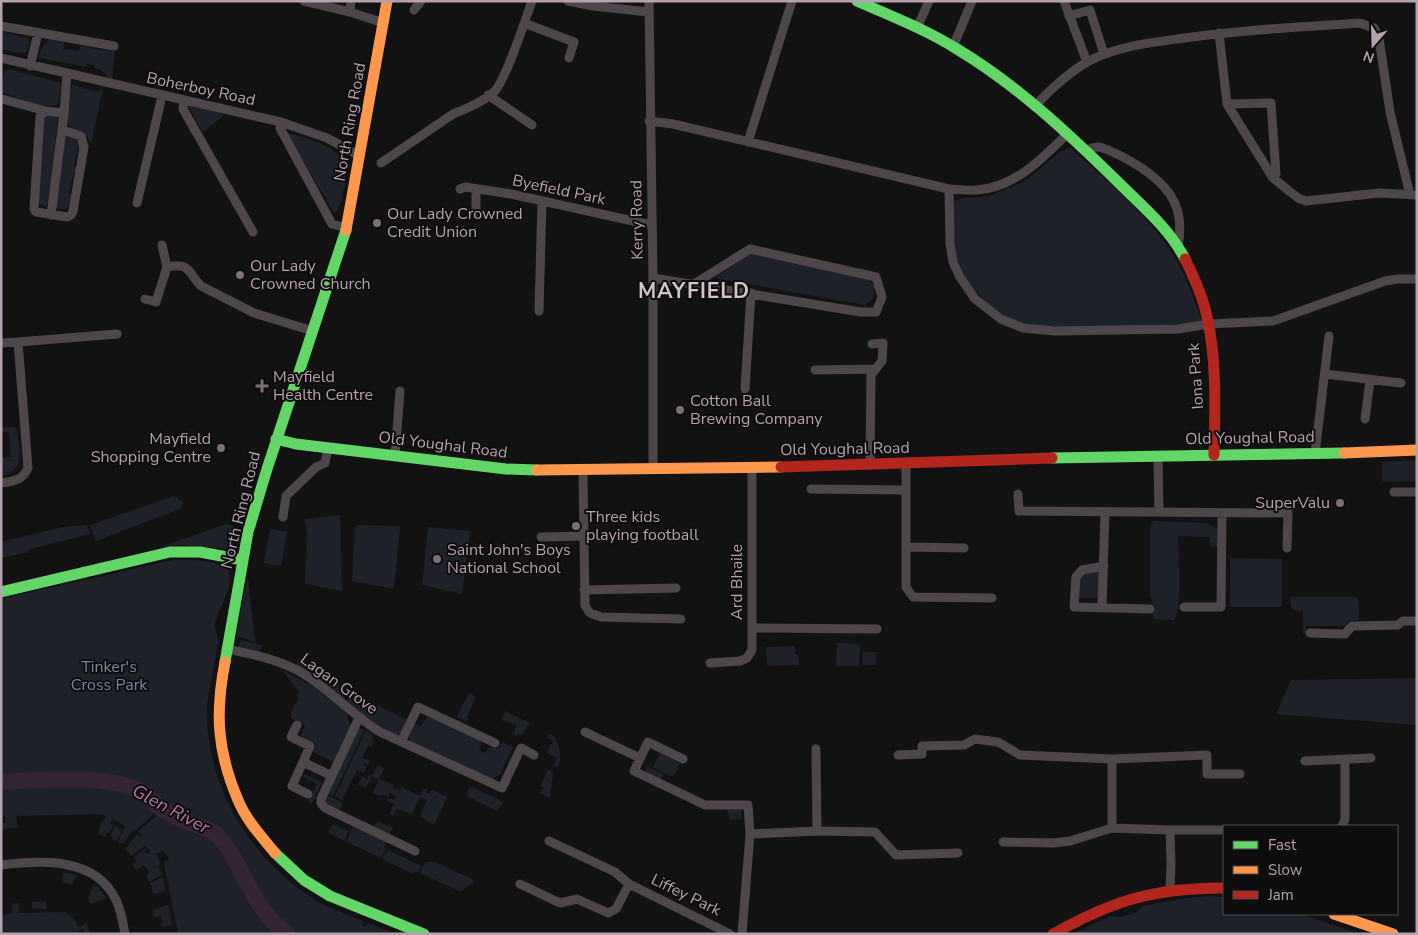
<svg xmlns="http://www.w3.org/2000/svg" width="1418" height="935" font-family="'Nunito Sans',sans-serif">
<rect width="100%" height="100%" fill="#121212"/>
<path fill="#1e2228" d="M1,31L28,38L30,43L27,52L19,53L1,49Z
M49,39L64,42L63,49L79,51L80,46L115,52L112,81L101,70L94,68V65L87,64L86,67L41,58L39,56L40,51Z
M8,69L61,83L59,104C44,110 16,97 1,92L4,71Z
M72,85L98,92L103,88L91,144L85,133L71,130L66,123Z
M189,105L223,114V116L204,131H202L189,107Z
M48,114L58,115L49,202L45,206L39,204L38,199L42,120Z
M289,133C318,142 355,149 344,188C342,197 341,207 334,213L288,135Z
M64,135L77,140L81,146V148H78L74,166L78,168L76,172H74L69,193L71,194L68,209L54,208Z
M1071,148C1108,182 1153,218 1178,263C1188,281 1195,303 1203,323L1079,328L1025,325L990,308L967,280L955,254L953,201L963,198L989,196L1025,181L1061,151Z
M751,253L869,280L875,287L873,299L865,305L715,278Z
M12,427L16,428C20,448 27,471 1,476V458L11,457L9,432H1V428Z
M1417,460V481L1382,482V462Z
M174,496L183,502L180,509L96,541L90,525Z
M340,515L342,591L305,584L307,533L305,519Z
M1153,521L1206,523L1217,528L1218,546H1210V537L1178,536C1178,552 1183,610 1174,620L1153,619L1152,599L1150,597V528Z
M226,524L238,528L233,546L231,549L180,545L158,548Z
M87,525L90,534L30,549L29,552L1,558V542L63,527Z
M355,525L400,526L394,589L352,581Z
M428,527L470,531L462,594L422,585Z
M270,529L287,532L281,566L264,563Z
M1230,558L1282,559V607H1230Z
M172,560C184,560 224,558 229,572C235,587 216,610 215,626C215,631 218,636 218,641C215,668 206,693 207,720C210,789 249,854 305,893C322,906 343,913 363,921L362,925L366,927L368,923L396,934H178L164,862L169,859L166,854L162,851L156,854L161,864L158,866L162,875L149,882L146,875L150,872L144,865L136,870L132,864L136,862L134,857L145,849H147L144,851L147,855L151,851L145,846L131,856L125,849L137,834L141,837L142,835L138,832L165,808L163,805L135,831L133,830L123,844L118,842L125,826L113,819L110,824L113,825L110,833L107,832L105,837L98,834L102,820L104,821L106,816L99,814L16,816L18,828H7V830L1,829V823H6L5,816H1V599Z
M1098,571L1100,573V598H1078V580L1085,573Z
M247,579H248L255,642L236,636Z
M1290,597H1358L1359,620L1349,621L1345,626H1306V634H1303V611L1293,610L1291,606Z
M240,640L262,645L260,652L239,647Z
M837,643L860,644L859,666H836Z
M795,646V654L798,655L799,665L767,666L766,647Z
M863,652H876V665H863Z
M299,658L317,668L349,692L344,699L296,665Z
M285,671L317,689L343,710L347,714L349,723L352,724L334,762L313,752L316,744L302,737L301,735L305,725L291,718V712L299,698L297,695L299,692L284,672Z
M1417,678V725L1276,714L1291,680Z
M352,693L408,720L402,732L398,735H393L360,713L346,701Z
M469,693L476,697L466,718L469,719L467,722L457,717Z
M505,711L530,723L521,735L518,733L517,736L513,735L517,725L501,720Z
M427,716L480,740L481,745L479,750L485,753L487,749L491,747L499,749L502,742L513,747L500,774L492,779L412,743L408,736L414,723L421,726Z
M359,728L364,731L333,796L327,793Z
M366,731L373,735L371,741L374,742L372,747L368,745L362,758L370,761L368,764L364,763L363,765L367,767L364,773L357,770L342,800L335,796Z
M550,733C559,741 563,756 558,767L554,765L557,758L547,753L553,741L547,738Z
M660,753L680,763L674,775L671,776L653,767Z
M377,765L384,768L379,779L394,785L393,788L400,791L402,787L420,796L424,788L428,789L426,793L428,794L430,791L432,790L447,797L434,825L420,816L427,800L420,797L412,814L397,809L393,816L389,814L394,804L387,801L388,798L394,800L396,796L390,793L388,797L381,794L380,796L372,793L379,780L372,776L366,788L358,785L362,777L367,780L369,775L372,776Z
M646,766L664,774L660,781L646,771Z
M548,770L553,772L550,798L539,793L544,788L540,786Z
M305,774L322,782L312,804L308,802L317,784L303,777L302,775Z
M470,786L503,802L498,811L468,797L467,793Z
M326,795L342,802V804L339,811L327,804L325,799Z
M727,809L741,810L742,819L730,820Z
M377,821L393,828L389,835L374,827Z
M333,824L348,831L345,841L328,833Z
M353,825L387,841L384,848L386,849L381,858L347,842Z
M115,826L122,830L117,841L112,839L113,837L110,836Z
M388,850L421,866L418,872L412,873L382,859Z
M425,862H435L474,880L472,885L470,884L461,892L420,873Z
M63,872L77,875L72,885L62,882Z
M163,877L165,891L155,894V892L153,893L150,883Z
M94,883L106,898L91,904L88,899Z
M1207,896L1224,897V914H1301L1360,934H1073L1110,916L1120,917L1136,913L1143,906L1180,899Z
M46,901V909L32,908V902Z
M15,903H19V913L65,912L75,920L78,927L86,923L91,934H85L83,929L79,930L80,934H1V915L12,913V904Z
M168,905L172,925L162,927L161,923L163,922L160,916L154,917L152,910Z"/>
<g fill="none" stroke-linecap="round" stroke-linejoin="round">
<path stroke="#352534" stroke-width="16" d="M1,782C43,780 107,773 144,793C151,796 154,803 160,808C166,812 174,815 180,819C194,825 214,828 223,841C245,872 255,912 288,934"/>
<path stroke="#4d474b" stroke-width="9" d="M304,1L350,12L384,23
M568,1L593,6L649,12
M649,1L653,278V469
M1064,1L1087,62
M414,10L421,1
M350,12L351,1
M1069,16L1090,10L1104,54
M524,23L574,42L569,58
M1,26L114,46
M917,28L929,1
M1219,33L1227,104L1273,178L1298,198L1306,201L1379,193L1417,195
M953,47L972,1
M1,58L281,122L327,138L360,156
M30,66L38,33
M488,95L532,125
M2,99L46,111
M184,101L183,109L253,232
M1227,104L1271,103L1276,174L1273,178
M1036,105C1051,89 1069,72 1089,61C1116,47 1147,43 1177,39C1238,30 1299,27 1360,23L1374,28L1379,38L1390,112L1410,195
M649,121L673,124L949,189C958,189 967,191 976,190C1014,188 1042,159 1067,134
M281,122L280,128L332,224L347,228
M62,130L81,136L84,147L73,211L71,215L67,217L36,212L34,209L40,116L46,111L64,113
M748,142L792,1
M1086,150C1089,149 1094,147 1097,147C1104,147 1112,152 1119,155C1141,166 1169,183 1177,209C1181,221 1180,235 1178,247
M381,163L453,114C464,110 486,100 494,92C506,80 525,20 532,1
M460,189L465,187L511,194L651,225
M949,189L950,243L953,262L960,277L975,299L1001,319L1023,328L1055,331L1178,329L1209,324L1273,321L1385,281L1398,279H1417
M137,203L162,96
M476,214V190
M51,215L64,113L67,74
M167,267C191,262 188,273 201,286L254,313L313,331
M653,278L861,312H876L882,297L876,277L750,249L694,284
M145,299L156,302L167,267L162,245
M539,311L542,201
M1,343L18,342
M815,370L876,369
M1325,374L1401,383
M745,389L751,293
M1365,419L1370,380
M1315,454L1329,336
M395,456L400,391
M1158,456L1159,512
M906,464V587L913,597L992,598
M870,465L871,375L882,361L883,343L872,344
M583,471L585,606L590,613L601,617L681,619
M1,483C14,481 23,480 28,468L18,342L117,334
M811,489L905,490
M1394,492H1417
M1018,494L1019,511L1288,513L1287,548
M283,517L286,496L316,467L325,463L328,448
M541,537L583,536
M906,547L964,548
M1104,566L1082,570L1076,577L1074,607L1150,609
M584,590L676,588
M1102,607L1105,512
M1184,607H1221L1222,513
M752,628L877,629
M1310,633L1345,634L1352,626L1398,625L1403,621H1417
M227,649C255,655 283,660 307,676C333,693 354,716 380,732L502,788L521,748L534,755
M710,663L740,661L747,658L752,650V467
M359,718L321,799V803L325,808L415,851
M297,725L291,737L310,746L303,762
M585,732L640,758
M401,742L418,707L495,743
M898,755L922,754V746L964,745L975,739L998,742L1020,755L1112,759L1207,755V774H1240
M683,759L648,742L634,771L705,805H748L750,834L742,934
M1112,759V828
M1305,761L1371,758
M308,794L292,786L303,762L332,776
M1342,826L1345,819V760
M817,831L875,832L896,855L958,853
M750,834L817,831L816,749
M549,841L615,872L629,884
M1003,842L1053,843L1070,841L1112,828L1170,830H1224
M1,865C41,860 96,857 116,900C121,910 123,922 125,934
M520,884L560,903L577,899L608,913L616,909L629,884L730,934
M1170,890L1171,864L1170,830"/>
<path stroke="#63d668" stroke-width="11" d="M857,1C891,16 925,29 957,49C1017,85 1068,133 1118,182C1142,206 1169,228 1185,259
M276,439L296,444L506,469L537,470
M1052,458L1344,453
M1,592L170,552H200L243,560
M225,662L248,532L267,469L346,230
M275,853L304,880L330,896L424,934"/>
<path stroke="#ff974d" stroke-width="11" d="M346,230L387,1
M1344,453L1417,450
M537,470L781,467
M225,662C215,713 217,751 238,800C246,820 262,837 275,853
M1334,914L1393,934"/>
<path stroke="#b3261e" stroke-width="11" d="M1185,259C1194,277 1203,297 1207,317C1217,360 1215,411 1214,455
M781,467L1052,458
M1053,934C1114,900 1154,888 1224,888"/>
</g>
<g fill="#7d6f78" stroke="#0e0d0d" stroke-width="2">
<circle cx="377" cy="223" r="5"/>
<circle cx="240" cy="275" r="5"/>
<path d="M259.5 378.5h5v5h5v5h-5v5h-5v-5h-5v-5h5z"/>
<circle cx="680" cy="410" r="5"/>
<circle cx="221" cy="448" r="5"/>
<circle cx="1340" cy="503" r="5"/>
<circle cx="576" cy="526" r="5"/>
<circle cx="437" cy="559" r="5"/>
</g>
<g text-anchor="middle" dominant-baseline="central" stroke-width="4" stroke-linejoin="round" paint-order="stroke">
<g font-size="16" fill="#b6a1af" stroke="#0e0d0d">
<text transform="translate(201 89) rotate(12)">Boherboy Road</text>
<text transform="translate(350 122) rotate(-80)">North Ring Road</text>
<text transform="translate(559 190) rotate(12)">Byefield Park</text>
<text transform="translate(637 220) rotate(-91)">Kerry Road</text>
<text transform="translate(1196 376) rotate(-94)">Iona Park</text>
<text transform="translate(1250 438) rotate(-1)">Old Youghal Road</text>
<text transform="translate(443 445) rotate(7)">Old Youghal Road</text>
<text transform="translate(845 449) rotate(-1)">Old Youghal Road</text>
<text transform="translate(241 510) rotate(-76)">North Ring Road</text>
<text transform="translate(737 582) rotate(-90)">Ard Bhaile</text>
<text transform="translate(339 684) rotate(36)">Lagan Grove</text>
<text transform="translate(686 895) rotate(26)">Liffey Park</text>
</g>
<g font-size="16" fill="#b6a1af" stroke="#0e0d0d" text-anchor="start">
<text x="387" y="214">Our Lady Crowned<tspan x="387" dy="18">Credit Union</tspan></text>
<text x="250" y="266">Our Lady<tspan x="250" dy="18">Crowned Church</tspan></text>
<text x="273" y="377">Mayfield<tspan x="273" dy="18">Health Centre</tspan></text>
<text x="690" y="401">Cotton Ball<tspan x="690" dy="18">Brewing Company</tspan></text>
<text x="211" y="439" text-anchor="end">Mayfield<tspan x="211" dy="18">Shopping Centre</tspan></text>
<text x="1330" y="503" text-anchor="end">SuperValu</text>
<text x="586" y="517">Three kids<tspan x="586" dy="18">playing football</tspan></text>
<text x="447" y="550">Saint John's Boys<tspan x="447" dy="18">National School</tspan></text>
</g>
<g font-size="16" fill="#7684a3" stroke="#0e0d0d">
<text x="109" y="667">Tinker's<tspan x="109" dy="18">Cross Park</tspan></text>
</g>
<g font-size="18" font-style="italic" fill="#b574b0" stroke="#0e0d0d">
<text transform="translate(171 809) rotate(28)">Glen River</text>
</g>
<g font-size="21" font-weight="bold" letter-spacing="1" fill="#d1c3cc" stroke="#0e0d0d">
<text x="694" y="291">MAYFIELD</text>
</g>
</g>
<rect width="1418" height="935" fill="none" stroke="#b6a1af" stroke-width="5"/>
<rect x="1223" y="825" width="175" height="90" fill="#0e0d0d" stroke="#51484e"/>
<rect x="1233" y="841" width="25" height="8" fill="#63d668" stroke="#51484e"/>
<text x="1268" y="850" font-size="15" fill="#b6a1af">Fast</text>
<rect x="1233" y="866" width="25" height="8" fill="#ff974d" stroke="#51484e"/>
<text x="1268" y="875" font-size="15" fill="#b6a1af">Slow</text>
<rect x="1233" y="891" width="25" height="8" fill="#b3261e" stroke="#51484e"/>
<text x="1268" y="900" font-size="15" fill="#b6a1af">Jam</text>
<g transform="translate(1373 45) rotate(200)" stroke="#0e0d0d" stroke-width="4" paint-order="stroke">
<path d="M0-4L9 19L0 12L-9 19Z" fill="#b6a1af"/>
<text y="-8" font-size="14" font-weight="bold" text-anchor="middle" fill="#b6a1af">N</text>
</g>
</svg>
